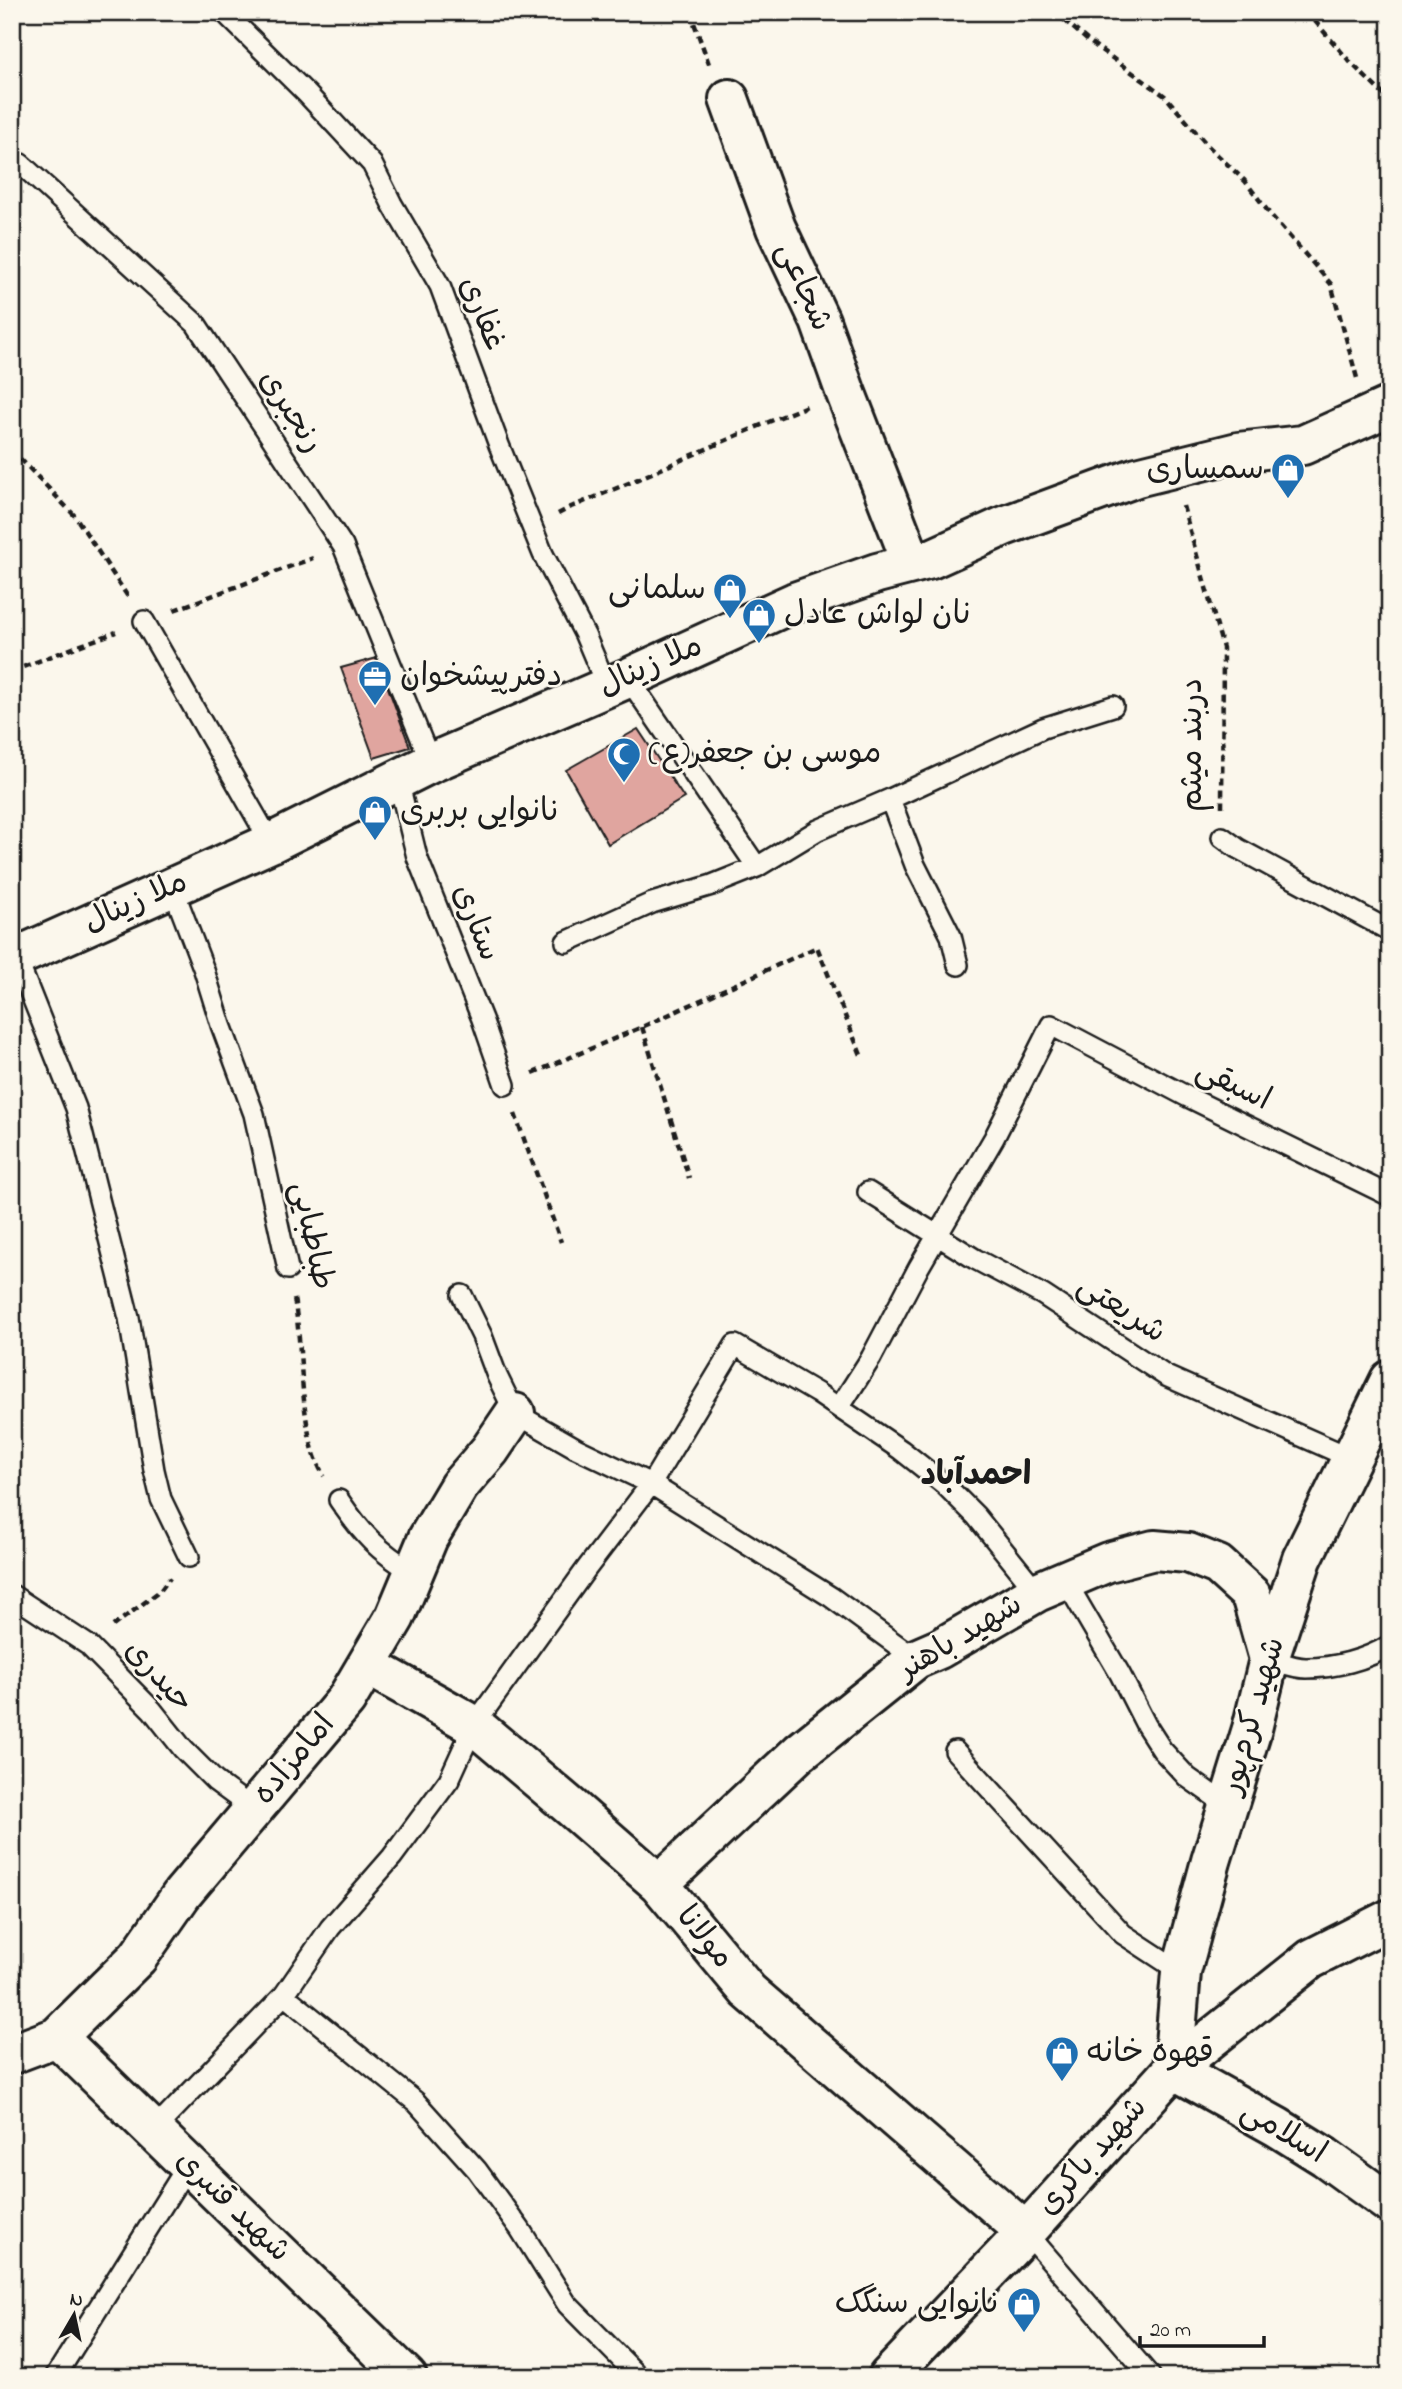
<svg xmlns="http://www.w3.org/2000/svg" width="1402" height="2389" font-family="'Indie Flower','Playpen Sans Arabic',sans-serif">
<rect width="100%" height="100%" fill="#fbf7ec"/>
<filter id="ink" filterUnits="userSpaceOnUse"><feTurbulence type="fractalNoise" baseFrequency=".0143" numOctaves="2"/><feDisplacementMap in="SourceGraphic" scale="14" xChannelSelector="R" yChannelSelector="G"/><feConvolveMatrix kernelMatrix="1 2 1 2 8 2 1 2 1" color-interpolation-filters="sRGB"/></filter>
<g filter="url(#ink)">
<path fill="#e0a59f" stroke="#1c1c1c" stroke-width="2" d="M377,658L410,747L374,758L341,668Z
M638,729L684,798L608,844L566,770Z"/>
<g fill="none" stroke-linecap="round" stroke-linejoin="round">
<g stroke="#1c1c1c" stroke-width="24">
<path id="lane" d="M224,12L307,94L372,164L392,204L440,286L499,445L543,554L585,635L607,687
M12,173L21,164L196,324L343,546L431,763
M144,621L271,843
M628,678L757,867
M398,780L417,857L482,1019L505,1085
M890,799L915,865L951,936L958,965
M1222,837L1237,848L1390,931
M172,886L204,970L221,1025L254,1114L288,1269
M566,942L652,903L712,885L757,867L818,830L890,799L1043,728L1113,706
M16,957L76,1108L129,1318L154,1470L161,1499L189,1557
M868,1192L975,1259L1043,1295L1166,1376L1351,1458
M462,1295L482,1336L497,1376L515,1413L576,1448L651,1484L831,1597L916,1659
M839,1408L871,1358L919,1267L994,1138L1051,1025L1188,1097L1390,1196
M339,1500C363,1535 378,1551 414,1573
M1065,1580L1120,1674L1146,1725L1162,1750L1187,1777L1228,1806
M12,1595L88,1645L152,1710L183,1749L215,1781L253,1809
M1269,1659C1280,1662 1294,1668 1306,1668C1334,1668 1366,1660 1390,1645
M955,1751L1123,1934L1181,1972
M284,1995L416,2102L477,2170L520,2229L567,2304L639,2377
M153,2131L284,1995L330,1928L392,1857L449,1780L474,1725L587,1568L651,1484L735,1345L817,1393L901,1450L944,1484L976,1516L1037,1592
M1026,2232L1151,2377
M55,2377L188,2165"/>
</g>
<g stroke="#1c1c1c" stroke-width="44">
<path id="street" d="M729,99L776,228L820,321L845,391L912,563
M1390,1380L1302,1559L1269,1659L1252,1729L1211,1861L1181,1972L1173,2069L1277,2127L1325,2157L1390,2204
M367,1665L474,1725L572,1808L659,1884L748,1991L1026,2232
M659,1884L800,1752L916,1659L939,1649L1037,1592L1108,1562L1154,1550L1188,1553L1218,1565L1251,1595L1269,1659
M57,2037L407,2377
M12,2054L57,2037L138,1957L182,1894L346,1700L395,1617L428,1538L459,1486L490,1450L515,1413"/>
</g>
<g stroke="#1c1c1c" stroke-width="44">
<path id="secondary" d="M12,959L271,843L431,763L628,678L795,602L877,573L931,559L1004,526L1137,477L1238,452L1303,445L1390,406
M888,2377L1026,2232L1173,2069L1311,1959L1390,1919"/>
</g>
<path stroke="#1c1c1c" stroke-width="4.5" stroke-dasharray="7 5" stroke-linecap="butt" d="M690,12L709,64
M1055,12L1087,40L1165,96L1208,146L1245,181L1270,214L1331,284L1357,378
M1307,12L1351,63L1390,101
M12,450L75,516L128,597
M1183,506L1223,648L1222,807
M558,514L571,507C651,475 728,438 807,406
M174,610L313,558
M12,671L116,632
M642,1027L689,1178
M533,1073L642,1027L817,947L861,1055
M515,1114L561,1242
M294,1299C304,1350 298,1433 324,1476
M113,1626L160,1591L170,1578"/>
<use href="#lane" stroke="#fbf7ec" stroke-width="19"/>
<use href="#street" stroke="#fbf7ec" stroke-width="38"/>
<use href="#secondary" stroke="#fbf7ec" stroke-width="38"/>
</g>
</g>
<defs>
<g id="shop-pin" transform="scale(1.75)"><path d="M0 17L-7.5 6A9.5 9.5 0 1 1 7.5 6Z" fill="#1f6fb2" stroke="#fbf7ec"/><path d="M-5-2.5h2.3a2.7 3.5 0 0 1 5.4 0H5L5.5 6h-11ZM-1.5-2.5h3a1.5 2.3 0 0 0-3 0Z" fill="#fff"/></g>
<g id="office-pin" transform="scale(1.75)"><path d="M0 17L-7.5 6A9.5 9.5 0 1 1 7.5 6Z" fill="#1f6fb2" stroke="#fbf7ec"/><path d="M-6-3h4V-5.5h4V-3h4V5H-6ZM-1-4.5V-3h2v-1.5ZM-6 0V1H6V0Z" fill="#fff"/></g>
<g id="mosque-pin" transform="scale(1.75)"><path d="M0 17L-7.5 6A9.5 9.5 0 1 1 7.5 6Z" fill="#1f6fb2" stroke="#fbf7ec"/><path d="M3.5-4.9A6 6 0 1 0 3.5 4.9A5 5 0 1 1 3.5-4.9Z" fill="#fff"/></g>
</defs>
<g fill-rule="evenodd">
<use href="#shop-pin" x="1288" y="470"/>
<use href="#shop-pin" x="730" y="590"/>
<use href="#shop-pin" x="759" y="615"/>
<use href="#office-pin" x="375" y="677"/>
<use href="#mosque-pin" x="624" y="754"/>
<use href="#shop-pin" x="375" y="812"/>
<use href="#shop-pin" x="1062" y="2053"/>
<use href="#shop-pin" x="1024" y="2304"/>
</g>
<g text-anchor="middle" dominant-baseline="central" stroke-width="5" stroke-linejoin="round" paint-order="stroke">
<g font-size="32" fill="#1c1c1c" stroke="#fbf7ec">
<text transform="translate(803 287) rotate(66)">شجاعی</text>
<text transform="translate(481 314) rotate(68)">غفاری</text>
<text transform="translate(290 412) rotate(57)">رنجبری</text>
<text transform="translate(651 667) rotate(-24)">ملا زینال</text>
<text transform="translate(1193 745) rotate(-90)">دربند میثم</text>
<text transform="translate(136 903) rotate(-24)">ملا زینال</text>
<text transform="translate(475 923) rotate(68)">ستاری</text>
<text transform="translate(1233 1086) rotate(26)">اسبقی</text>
<text transform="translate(311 1236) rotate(78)">طباطبایی</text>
<text transform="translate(1121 1310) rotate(33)">شریعتی</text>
<text transform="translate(961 1638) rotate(-31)">شهید باهنر</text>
<text transform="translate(158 1677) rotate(48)">حیدری</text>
<text transform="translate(1254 1716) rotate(-74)">شهید کرم‌پور</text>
<text transform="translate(295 1760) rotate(-50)">امامزاده</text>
<text transform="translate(704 1938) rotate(50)">مولانا</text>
<text transform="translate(1283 2133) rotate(31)">اسلامی</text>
<text transform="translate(1093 2157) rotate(-48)">شهید باکری</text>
<text transform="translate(232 2207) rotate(44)">شهید قنبری</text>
</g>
<g font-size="32" fill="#1c1c1c" stroke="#fbf7ec" text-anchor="start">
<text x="1264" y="470" text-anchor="end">سمساری</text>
<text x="706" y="590" text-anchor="end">سلمانی</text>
<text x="784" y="615">نان لواش عادل</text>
<text x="400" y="677">دفترپیشخوان</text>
<text x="648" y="754">موسی بن جعفر(ع)</text>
<text x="400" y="812">نانوایی بربری</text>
<text x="1086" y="2053">قهوه خانه</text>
<text x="1000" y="2304" text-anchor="end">نانوایی سنگک</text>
</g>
<g font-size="33" font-weight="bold" fill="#1c1c1c" stroke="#fbf7ec">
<text x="976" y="1476">احمدآباد</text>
</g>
</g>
<rect width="1402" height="2389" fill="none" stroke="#fbf7ec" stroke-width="42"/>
<rect x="21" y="21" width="1360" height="2347" fill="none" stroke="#1c1c1c" stroke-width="2.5" filter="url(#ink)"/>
<g transform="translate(74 2315) rotate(9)" stroke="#fbf7ec" stroke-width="5" paint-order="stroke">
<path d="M0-5L12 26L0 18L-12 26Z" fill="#1c1c1c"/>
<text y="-10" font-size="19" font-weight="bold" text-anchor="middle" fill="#1c1c1c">N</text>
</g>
<path d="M1140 2336v10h124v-10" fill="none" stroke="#1c1c1c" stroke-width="3.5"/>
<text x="1150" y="2336" font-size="21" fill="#1c1c1c" stroke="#fbf7ec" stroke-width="5" paint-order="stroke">20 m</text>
</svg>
